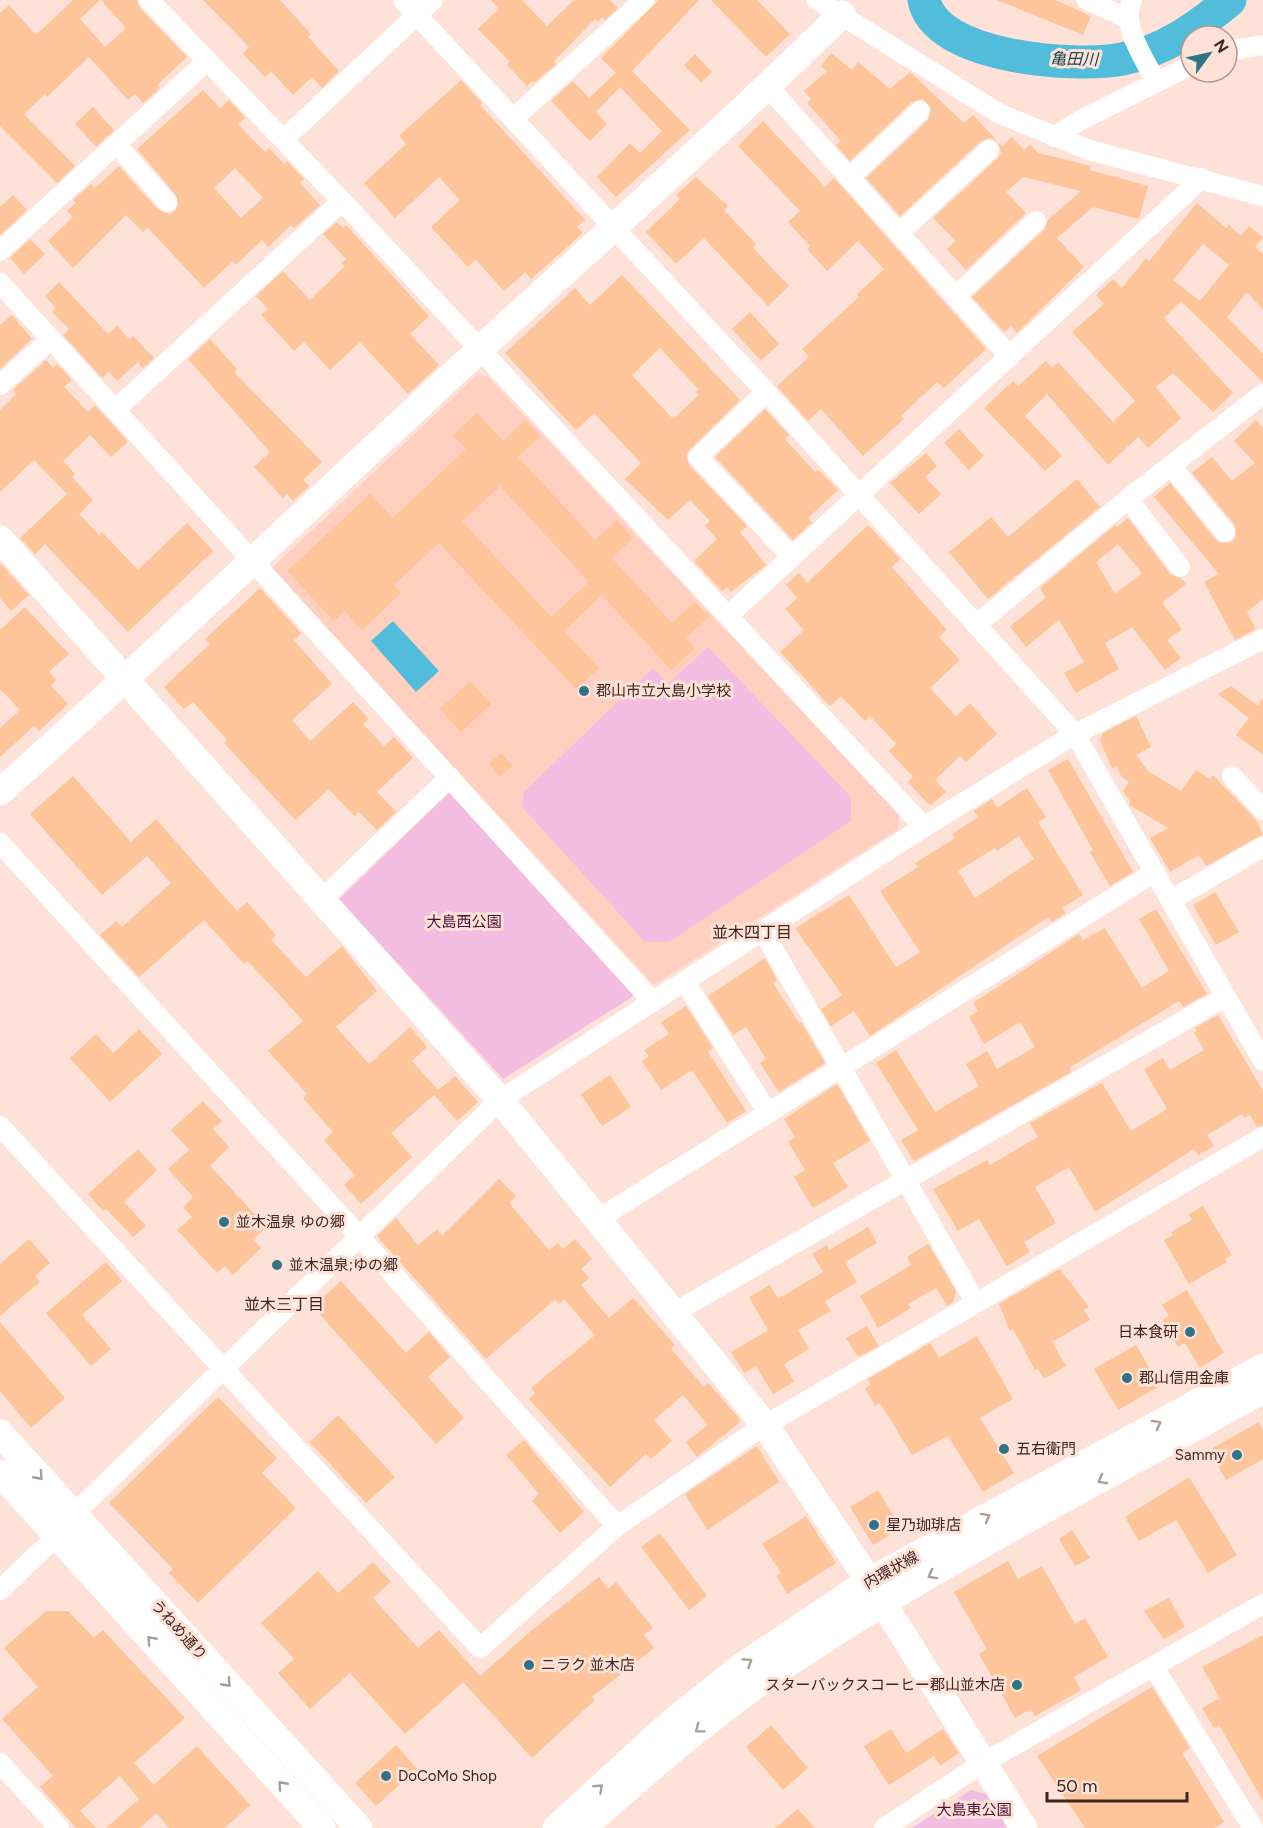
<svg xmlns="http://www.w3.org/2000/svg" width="1263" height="1828" font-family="Figtree,'Noto Sans JP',sans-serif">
<rect width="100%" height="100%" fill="#fee1d7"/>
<path fill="#ffcfc0" d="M476,376H487L899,815L898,829L654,985L272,568Z"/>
<path fill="#f3bde1" d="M708,647L851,797V821L669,942H645L522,807L524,792L653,668L668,684Z
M451,791L635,995L503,1079L339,899Z
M971,1790L986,1794L1007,1828H912Z"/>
<path fill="#52bddb" d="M393,621L439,671L416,692L371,641Z"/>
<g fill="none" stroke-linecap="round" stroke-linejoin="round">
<path stroke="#52bddb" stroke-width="33" d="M924,0C935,58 1075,68 1122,59C1163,52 1199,26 1230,0"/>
</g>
<path fill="#fdc599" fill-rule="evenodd" d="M73,0H100L80,19L105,47L126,28L101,0H137L140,8L187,57L157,85L160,88L143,103L135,94L128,100L89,57L47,97L45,94L24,114L75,166L57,183L0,126V13L9,5L36,35Z
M203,0H280L311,34L308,37L339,71L322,88L312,77L293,95L271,71L265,77L243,54L249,47Z
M491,0H522L547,26L574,0H610L618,8L605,20L602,17L598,22L595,19L554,61L556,64L534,83L532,81L527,86L507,65L510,62L478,29L499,9Z
M659,0H699L632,71L690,130L616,197L597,177L630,143L640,153L662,131L620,87L596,112L607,124L590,141L551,101L573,81L589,98L616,73L601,58Z
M711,0H757L790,34L766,57Z
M997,0H1055L1091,16L1083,35Z
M831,53L852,70L858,62L890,89L910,72L964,123L973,115L1002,146L1012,137L1024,150L1030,144L1038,153L1091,166L1090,170L1148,186L1139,219L1093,207L1057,238L1084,267L1017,333L1011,326L1004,332L972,297L1044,230L1048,220L1081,191L1023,177L1006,192L1026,213L966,270L947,249L956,241L933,218L997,159L1001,153L998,142L992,138L981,141L900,216L866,178L928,120L931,108L923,99L912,102L850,161L836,145L841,141L807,103L811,99L804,91L827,71L821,66Z
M695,54L712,72L701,83L684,65Z
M461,80L482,103L480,105L585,220L577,227L583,233L531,279L525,272L504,291L476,260L468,267L431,227L460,200L439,177L395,218L364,183L406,144L399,136Z
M203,90L220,108L229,100L245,118L238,124L265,152L269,148L284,164L287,161L304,179L300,183L320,205L294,228L291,225L268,247L262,240L236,265L233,261L204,288L148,228L143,232L126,215L73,268L48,241L73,217L67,211L76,203L73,200L91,184L95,188L119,166L158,210L169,214L175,211L178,205L176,195L137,149ZM235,168L263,198L241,218L214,188Z
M93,107L114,130L96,147L75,124Z
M763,121L825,187L834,178L986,349L944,388L937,382L901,416L904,419L863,456L821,409L808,421L777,386L809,357L802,349L859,297L857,294L884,269L858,241L827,271L807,249L810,246L788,222L800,211L738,146Z
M696,177L728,206L724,210L756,244L753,248L789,286L768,306L704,238L676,264L646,232L680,199L676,195Z
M13,195L27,210L0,235V207Z
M1197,203L1226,228L1229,225L1241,236L1249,226L1263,237L1255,247L1263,254V310L1247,292L1227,317L1263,354V382L1181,301L1164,318L1233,393L1213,412L1173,373L1156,387L1181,418L1148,448L1138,437L1108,465L1047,394L1025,416L1062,456L1045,471L984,408L1013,381L1018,386L1046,361L1052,368L1058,362L1113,422L1135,401L1072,332L1104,304L1096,295L1113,279L1122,288L1146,258L1149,261ZM1203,244L1229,265L1200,301L1173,280Z
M337,222L343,228L346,225L429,316L410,334L439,365L408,394L360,342L330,370L304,342L294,351L261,315L268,309L256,296L283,271L310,300L345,266L341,263L346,259L323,234Z
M30,239L45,254L24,274L10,258Z
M622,275L740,400L686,454L689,465L747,526L740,532L766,565L731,592L727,587L722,591L694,561L717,539L705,526L710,521L690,500L668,520L625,479L641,463L594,413L576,430L505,353L575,288L590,305ZM660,348L699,390L696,392L699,395L673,419L632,375Z
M59,282L108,334L117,326L129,339L133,336L154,358L143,368L138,362L117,381L109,372L102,378L63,335L69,329L52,312L56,308L45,296Z
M750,312L779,344L761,361L732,329Z
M12,315L32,339L0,369V325Z
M210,339L237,369L234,372L322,462L303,480L309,486L293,501L287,494L283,498L254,467L270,452L188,359Z
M46,360L53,368L57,364L72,380L64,387L88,412L95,405L128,442L111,457L90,435L63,461L75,474L72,477L93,500L79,514L99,535L102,532L138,570L187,523L213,551L128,632L45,544L35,554L20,538L67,494L34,460L0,492V410L16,394L13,390Z
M765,409L789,435L785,439L815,472L818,470L838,490L808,518L812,522L793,540L715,457Z
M477,413L503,441L525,420L540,436L518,457L595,540L617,520L633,538L612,558L672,623L695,602L709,617L686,638L695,648L671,670L602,595L564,631L599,668L576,689L439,543L394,585L401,593L362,630L345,611L334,621L287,571L370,494L393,518L466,449L453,435ZM500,486L589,582L551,617L462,521Z
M1256,420L1263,428V599L1247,612L1256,629L1235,640L1204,582L1219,574L1154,497L1170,483L1216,540L1221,543L1232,542L1236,536L1235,525L1192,473L1212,457L1232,481L1255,463L1234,441Z
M959,429L984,456L969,470L944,443Z
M926,453L937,466L925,477L941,494L919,514L890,483Z
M1077,479L1100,507L988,599L949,552L991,517L1008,537Z
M1128,518L1170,574L1182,579L1186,584L1162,603L1182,629L1167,640L1181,658L1165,670L1132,627L1105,643L1119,669L1076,693L1064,673L1084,662L1059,620L1026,647L1010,626L1046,598L1040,588L1115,525L1117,527ZM1118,544L1142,573L1115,594L1096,562Z
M868,525L900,559L892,567L947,630L939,637L960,660L930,688L956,716L970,703L997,734L966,762L960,756L935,780L946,792L930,806L908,782L913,777L889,751L896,744L870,716L865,721L841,696L830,706L780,652L804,630L785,609L797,598L786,585L799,573L807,583Z
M0,563L29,595L11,611L0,598Z
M260,588L301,633L294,640L332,684L292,720L310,741L353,702L369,719L363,724L384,746L394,737L413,758L377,792L396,812L377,830L359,812L354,816L329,789L295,820L224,743L227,740L193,702L184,709L164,687L210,644L205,639Z
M25,607L69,654L49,672L56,680L51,686L68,704L39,731L34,726L0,757V728L20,710L0,689V630Z
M470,681L491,704L461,732L440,709Z
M1231,686L1258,706L1263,698V755L1236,735L1249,718L1218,694Z
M1136,716L1151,747L1136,755L1148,771L1181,791L1196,770L1210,779L1213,775L1256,820L1263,834L1206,866L1199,855L1170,872L1150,838L1168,828L1129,805L1130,801L1123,791L1129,782L1121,776L1117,767L1112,768L1100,741L1103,733Z
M501,753L513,766L500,777L489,764Z
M1068,759L1133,872L1110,886L1090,852L1093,850L1048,770Z
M73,776L131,842L156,819L237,911L247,902L276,935L271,940L306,977L342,946L377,991L336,1027L369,1064L410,1027L427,1047L412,1061L438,1090L455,1076L478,1102L457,1121L434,1095L391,1133L412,1157L361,1204L344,1185L355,1175L324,1140L333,1132L303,1098L307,1094L268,1051L303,1021L278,993L247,961L244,964L204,920L139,977L100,935L116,921L122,927L171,883L147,856L102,895L30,814Z
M1027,788L1046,817L1038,822L1083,895L1062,908L1066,913L1052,922L1048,917L870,1036L854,1011L831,1026L821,1009L842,995L795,928L849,895L896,967L920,952L880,891L918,867L915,863L955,838L952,834L978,817L974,811L992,799L997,808ZM1019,836L1034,859L975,898L958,871L995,848L997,851Z
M1215,892L1239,932L1216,945L1193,905Z
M1156,909L1207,994L1183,1007L1179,1001L1069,1068L1071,1072L914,1161L901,1140L918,1130L876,1063L896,1050L935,1112L979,1086L966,1064L987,1051L997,1069L1035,1047L1020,1022L984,1044L969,1017L978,1011L973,1003L1079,934L1083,940L1105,928L1142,988L1169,971L1139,919Z
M765,958L777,980L773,983L799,1023L801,1022L825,1063L779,1092L760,1063L766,1059L746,1027L733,1035L708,996Z
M686,1006L713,1048L708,1052L746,1111L727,1123L692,1070L661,1090L642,1061L649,1056L644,1050L669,1034L661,1022Z
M1218,1015L1263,1091V1125L1257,1127L1250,1115L1244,1118L1242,1114L1207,1135L1214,1146L1198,1155L1194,1149L1095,1212L1069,1167L1035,1187L1056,1223L1024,1242L1030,1252L1007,1266L979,1219L958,1231L933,1189L987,1160L990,1165L1038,1137L1030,1123L1102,1083L1131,1131L1167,1109L1144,1069L1163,1058L1170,1070L1204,1050L1194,1032L1197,1031L1195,1028Z
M139,1029L162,1054L110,1102L70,1058L96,1034L113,1053Z
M610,1075L631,1107L602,1126L581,1094Z
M837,1084L870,1141L833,1163L848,1187L813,1208L794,1177L805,1170L788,1142L795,1137L784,1119Z
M203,1101L222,1121L213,1129L229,1147L210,1166L267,1227L253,1239L261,1248L233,1275L225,1266L217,1273L177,1230L192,1217L183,1207L193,1197L168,1169L189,1150L171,1130Z
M138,1149L157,1170L124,1202L146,1226L133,1237L106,1209L103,1211L88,1194Z
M499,1179L516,1196L509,1203L549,1250L558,1243L563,1249L575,1239L592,1259L581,1269L589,1278L581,1285L609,1318L633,1298L675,1345L671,1349L704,1387L708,1383L739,1418L740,1422L697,1457L686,1442L708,1425L683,1395L654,1420L672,1441L651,1459L646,1454L610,1487L529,1399L535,1393L531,1388L595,1335L564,1299L559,1304L555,1300L544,1309L486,1359L377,1236L396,1218L418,1245L437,1229L442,1236Z
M1203,1206L1232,1255L1225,1259L1227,1262L1189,1284L1164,1240L1173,1235L1171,1232L1192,1220L1189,1214Z
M868,1227L877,1243L845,1262L857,1282L825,1301L831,1311L798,1330L809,1349L784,1364L794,1382L773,1394L756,1366L744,1373L731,1352L768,1330L749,1297L770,1285L778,1299L823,1272L812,1254L827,1245L829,1250Z
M29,1239L50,1263L35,1276L40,1282L0,1316V1264Z
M928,1244L956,1291L953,1302L947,1306L936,1288L908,1304L911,1308L878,1328L860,1296L911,1265L907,1257Z
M106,1262L122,1281L82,1315L111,1349L91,1366L46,1313Z
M1060,1269L1089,1307L1084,1310L1090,1320L1052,1342L1066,1366L1044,1379L1038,1369L1035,1370L1013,1329L1010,1331L999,1304Z
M341,1281L406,1353L429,1332L450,1357L428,1377L464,1418L436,1444L313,1307Z
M1187,1290L1224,1353L1200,1368L1185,1343L1178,1347L1163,1320L1169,1316L1162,1305Z
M0,1322L65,1398L31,1428L0,1391Z
M867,1326L879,1346L858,1357L846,1338Z
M977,1336L1013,1399L980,1418L1014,1473L983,1492L948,1436L912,1455L880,1403L875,1406L865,1388L871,1385L868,1379L930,1343L939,1358Z
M1136,1345L1160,1386L1118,1410L1094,1369Z
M218,1397L277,1458L262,1473L296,1508L198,1603L169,1573L173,1569L109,1503Z
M338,1415L395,1477L366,1503L310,1442Z
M1259,1422L1263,1430V1459L1226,1480L1209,1450Z
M524,1440L584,1512L560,1533L532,1501L539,1494L506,1455Z
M757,1446L779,1482L707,1530L685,1494Z
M1189,1477L1237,1555L1208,1573L1176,1520L1139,1541L1125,1517Z
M878,1490L901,1528L873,1545L850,1507Z
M806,1516L836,1563L787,1594L776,1576L781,1573L762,1544Z
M1072,1530L1090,1558L1075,1566L1059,1539Z
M660,1533L707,1596L689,1610L641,1547Z
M1008,1561L1018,1579L1042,1566L1075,1624L1085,1618L1108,1657L1074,1677L1081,1690L1035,1716L1031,1709L1015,1718L979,1654L987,1649L954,1592Z
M373,1562L391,1582L373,1598L418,1648L439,1630L480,1676L532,1630L599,1577L608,1589L616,1582L653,1628L644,1635L654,1648L592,1697L595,1700L532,1758L463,1682L405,1734L350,1673L310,1709L278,1673L294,1659L261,1623L318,1571L338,1593Z
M1169,1598L1185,1627L1164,1639L1144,1611Z
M46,1611H68L94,1638L103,1630L185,1718L134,1763L154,1785L197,1746L250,1805L225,1828H169L156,1813L140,1828H106L139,1799L120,1776L80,1811L96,1828H76L40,1787L53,1776L2,1719L38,1687L4,1648Z
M1263,1635V1801L1219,1725L1214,1728L1202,1708L1220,1698L1202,1667Z
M1152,1687L1190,1748L1182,1753L1224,1822L1215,1828H1085L1037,1756Z
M771,1725L808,1768L783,1790L746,1747Z
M891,1729L906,1753L943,1729L959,1753L940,1766L934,1756L889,1785L864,1746Z
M396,1745L417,1769L376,1806L355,1783Z
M798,1809L815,1828H775Z"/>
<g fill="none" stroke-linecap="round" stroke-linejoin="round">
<path stroke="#fff" stroke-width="20" d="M149,0L342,201L924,827
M403,0L766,392L1075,734L1263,1061
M817,0L1000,114L1089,150L1263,196
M1087,0L1129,19
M1132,0C1120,26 1145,59 1156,82
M1227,51L1263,45
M768,87L1010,357
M513,119L644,0
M1054,137L1079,121L1191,65
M284,139L433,0
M116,144L167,202
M850,177L920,111
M899,233L989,150
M0,251L208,60
M0,283L653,1002
M956,296L1036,221
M0,385L51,339
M766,392L698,457L792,557
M115,410L342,201
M1171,466L1225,532
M1128,499L1180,567
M728,616L1202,178
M976,625L1128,499L1263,394
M1232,776L1263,810
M0,843L359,1236L617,1526
M321,900L450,777
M1171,900L1263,847
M763,931L976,1303
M685,982L768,1113
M0,1126L480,1648L617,1526L765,1425L1263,1137
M598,1219L1155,872
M675,1312L1225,997
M0,1590L57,1536L74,1514L500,1100L924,827L1075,734L1263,639
M1154,1667L1253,1828
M0,1763L59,1828
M884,1828L983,1763L1263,1604"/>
<path stroke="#fff" stroke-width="27" d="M0,539L500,1100L765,1425L869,1581L1024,1828
M0,792C162,648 319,498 478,351C600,239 724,130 842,14
M0,1433L359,1828
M0,1473L322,1828
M556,1828L673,1721L741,1667L869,1581L1263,1367
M583,1828C638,1779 694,1730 754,1687C915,1574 1092,1485 1263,1390"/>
</g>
<defs><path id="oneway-chevron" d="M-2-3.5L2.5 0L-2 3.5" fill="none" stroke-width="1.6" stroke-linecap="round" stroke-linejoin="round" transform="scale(1.5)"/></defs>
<g stroke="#a99d99">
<use href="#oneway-chevron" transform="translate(1157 1424) rotate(-29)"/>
<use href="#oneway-chevron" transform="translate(39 1476) rotate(48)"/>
<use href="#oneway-chevron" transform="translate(1102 1480) rotate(151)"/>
<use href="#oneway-chevron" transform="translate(986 1517) rotate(-29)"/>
<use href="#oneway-chevron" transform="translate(932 1575) rotate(151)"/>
<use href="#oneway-chevron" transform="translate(151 1640) rotate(-132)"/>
<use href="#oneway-chevron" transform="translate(748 1662) rotate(-34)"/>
<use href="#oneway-chevron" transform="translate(227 1683) rotate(48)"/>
<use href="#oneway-chevron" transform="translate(699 1729) rotate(143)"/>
<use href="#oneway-chevron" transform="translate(282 1785) rotate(-132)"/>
<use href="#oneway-chevron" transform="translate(599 1788) rotate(-43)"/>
</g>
<g fill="#317386" stroke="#fee1d7" stroke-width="2">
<circle cx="584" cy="691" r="6"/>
<circle cx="224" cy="1222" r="6"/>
<circle cx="277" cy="1265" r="6"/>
<circle cx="1190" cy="1332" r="6"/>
<circle cx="1127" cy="1378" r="6"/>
<circle cx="1004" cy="1449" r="6"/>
<circle cx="1237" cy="1455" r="6"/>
<circle cx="874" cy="1525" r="6"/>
<circle cx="529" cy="1665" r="6"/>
<circle cx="1017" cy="1685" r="6"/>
<circle cx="386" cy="1776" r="6"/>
</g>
<g text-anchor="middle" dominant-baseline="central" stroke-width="6" stroke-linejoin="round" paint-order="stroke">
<g font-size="15" fill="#40251d" stroke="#fee1d7" text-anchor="start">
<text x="596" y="691">郡山市立大島小学校</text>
<text x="236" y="1222">並木温泉 ゆの郷</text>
<text x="289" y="1265">並木温泉;ゆの郷</text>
<text x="1178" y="1332" text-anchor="end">日本食研</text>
<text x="1139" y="1378">郡山信用金庫</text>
<text x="1016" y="1449">五右衛門</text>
<text x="1225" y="1455" text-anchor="end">Sammy</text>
<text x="886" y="1525">星乃珈琲店</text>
<text x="541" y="1665">ニラク 並木店</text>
<text x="1005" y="1685" text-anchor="end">スターバックスコーヒー郡山並木店</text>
<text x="398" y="1776">DoCoMo Shop</text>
</g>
<g font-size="15" fill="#4d0e3e" stroke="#fee1d7">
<text x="464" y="922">大島西公園</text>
<text x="974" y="1810">大島東公園</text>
</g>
<g font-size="15" fill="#40251d" stroke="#fee1d7">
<text transform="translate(891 1570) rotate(-29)">内環状線</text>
<text transform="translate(179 1630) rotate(48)">うねめ通り</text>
</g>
<g font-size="16" font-style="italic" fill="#164552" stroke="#fee1d7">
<text transform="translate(1074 59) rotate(1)">亀田川</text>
</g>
<g font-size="16" fill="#40251d" stroke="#fee1d7">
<text x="752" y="932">並木四丁目</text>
<text x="284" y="1304">並木三丁目</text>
</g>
</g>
<g transform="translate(1209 54) rotate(57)"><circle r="28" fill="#fee1d7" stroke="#b2968d" stroke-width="1.5"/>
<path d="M0-4.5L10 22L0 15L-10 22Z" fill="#317386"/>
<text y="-9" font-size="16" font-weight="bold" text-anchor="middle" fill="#40251d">N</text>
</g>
<path d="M1047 1792v9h140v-9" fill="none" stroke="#40251d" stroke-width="3"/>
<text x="1056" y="1792" font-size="18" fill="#40251d" stroke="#fee1d7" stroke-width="4.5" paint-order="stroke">50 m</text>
</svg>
